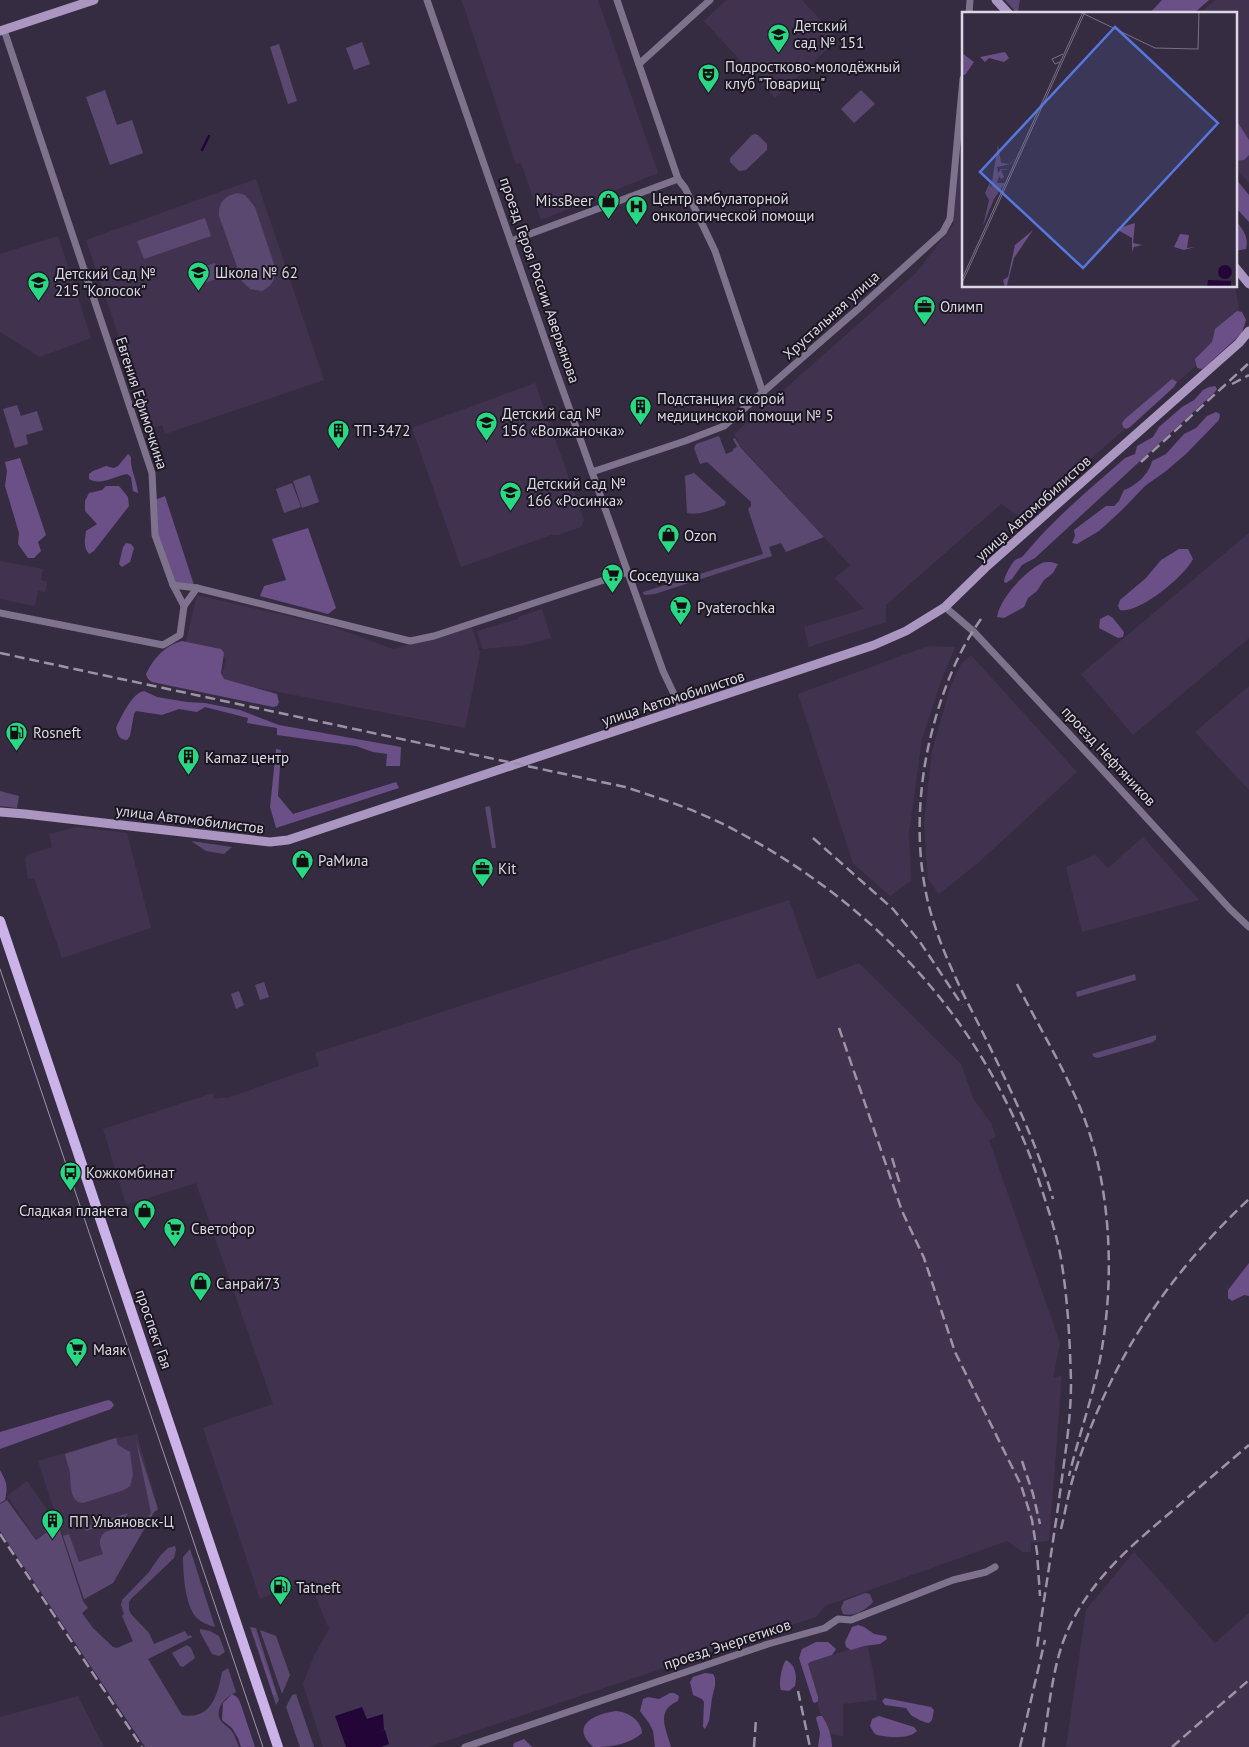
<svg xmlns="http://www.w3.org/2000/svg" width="1249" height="1747" viewBox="0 0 1249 1747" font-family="'PT Sans',sans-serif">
<rect width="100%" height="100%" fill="#362c42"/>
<!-- built -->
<g fill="#41334f">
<polygon points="461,0 598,0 658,173 541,220 521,163 516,164 464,7"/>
<polygon points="726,0 802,0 838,39 775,98 704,21"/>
<polygon points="1215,0 1249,0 1249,183 1235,168 1235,14 1199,14"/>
<polygon points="963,125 963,286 1235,286 1242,325 1023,519 1001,504 886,605 886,622 809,647 804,627 864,609 835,578 850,565 741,447 734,434 917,272 953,225"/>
<polygon points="256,179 324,380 165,434 162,425 150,429 86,240"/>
<polygon points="58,236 91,338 40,357 0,332 0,254"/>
<polygon points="535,383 584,520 581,527 558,535 551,535 461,567 412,428"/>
<polygon points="1249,533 1249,638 1133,735 1081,674"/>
<polygon points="0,561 43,569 41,580 47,582 45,592 38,591 35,606 0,599"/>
<polygon points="197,595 331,626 393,649 472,627 480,653 465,728 221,681 226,659 217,648 186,642"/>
<polygon points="542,609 551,638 526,645 483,649 477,631 518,619 518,617"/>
<polygon points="928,646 955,647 941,681 922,739 909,832 911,881 890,896 853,863 798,694"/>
<polygon points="971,655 1077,772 979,862 939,894 928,879 924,824 932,751 951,685 961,664"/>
<polygon points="1249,686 1249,790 1195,732"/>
<polygon points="77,827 127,833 151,928 62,958 34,878 28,879 25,859 27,855 52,847 49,834"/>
<polygon points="1143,837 1199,900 1082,932 1066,867 1095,855 1108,868"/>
<polygon points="789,900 817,979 859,963 961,1064 974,1100 991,1123 996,1137 989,1140 1060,1343 1053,1378 1062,1375 1049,1541 1031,1543 1031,1552 1023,1552 1007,1541 825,1606 816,1617 428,1747 323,1747 303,1684 314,1656 329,1629 311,1585 308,1583 288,1587 260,1599 203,1428 273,1404 196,1183 126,1205 103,1129 213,1093 214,1099 220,1098 227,1098 319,1066 315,1053"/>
<polygon points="137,1434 158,1509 154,1512 113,1583 84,1600 38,1461 118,1437 119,1438"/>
<polygon points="27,1481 57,1524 36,1539 7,1496"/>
<polygon points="1134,1552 1215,1643 1249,1613 1249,1747 1066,1747 1086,1610"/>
<polygon points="867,1644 874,1676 877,1700 843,1704 843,1736 826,1733 806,1663"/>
<polygon points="78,1696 104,1747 0,1747 0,1717"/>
</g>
<!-- green -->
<g fill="#5b4870">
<polygon points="1005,0 1020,0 1018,11 1015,11"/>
<polygon points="362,42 370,64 354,70 346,48"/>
<polygon points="279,44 297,101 288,104 270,47"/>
<polygon points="105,90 117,125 132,120 143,153 110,165 86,97"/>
<polygon points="861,90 875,104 854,123 841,109"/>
<polygon points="755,134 758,135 767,144 767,150 746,170 739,171 730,162 730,158 752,135"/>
<path d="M237 193 245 195 255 207 275 267C276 279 272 286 262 291L250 289 242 281 219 216C218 203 224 196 237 193Z"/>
<polygon points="205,218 211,236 144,259 137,241"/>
<polygon points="215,263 220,278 195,286 190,271"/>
<polygon points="17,405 21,416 37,411 43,430 26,435 28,444 15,448 3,409"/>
<polygon points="719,436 726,454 733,451 733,449 737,447 733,439 735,438 741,448 824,537 786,552 781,543 769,547 772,556 655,594 644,595 643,592 763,554 748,509 751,506 751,502 707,462 700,464 694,448 696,444"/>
<path d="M694 473 726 502 725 505C715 509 697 516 687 513L685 476Z"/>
<polygon points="310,475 319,502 302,508 293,481"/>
<polygon points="292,483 301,507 284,513 276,489"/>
<polygon points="0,791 19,796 17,808 0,806"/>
<polygon points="490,806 496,848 492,848 485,807"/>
<polygon points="191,841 232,847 224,854 206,851"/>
<polygon points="1135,974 1136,980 1077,997 1076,992"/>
<polygon points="264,982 269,997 260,1000 255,985"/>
<polygon points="239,991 244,1005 236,1009 231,994"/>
<polygon points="1156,1035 1156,1039 1153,1042 1098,1058 1094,1057 1092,1054"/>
<path d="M116 1438 118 1445 130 1452 133 1475 130 1486 124 1490 83 1503C69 1502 71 1484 70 1473 69 1467 66 1460 65 1454Z"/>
<path d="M136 1441 158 1509 154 1512 113 1583 84 1599 63 1536 69 1534 79 1562 103 1554C100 1544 97 1540 105 1532L147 1518 151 1513Z"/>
<path d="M7 1500 36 1540 58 1524 83 1601 88 1608 82 1613 93 1628 113 1647 117 1648 133 1641 122 1616 124 1614 121 1605 122 1600 149 1572 160 1556 168 1548 175 1546 176 1550 174 1558 131 1599 129 1602V1610L131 1614 149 1633 154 1644 185 1631 188 1636 191 1635 192 1637 148 1659 182 1715C211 1721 218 1694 222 1672L228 1668 236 1692C226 1696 213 1710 221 1721 223 1724 227 1726 230 1729 235 1735 236 1740 239 1747H145L0 1531V1504Z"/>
<polygon points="128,1513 125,1518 86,1531 85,1527"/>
<path d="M190 1549 215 1627C209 1625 202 1623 197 1618 185 1607 183 1572 183 1557Z"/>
<path d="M865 1593 870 1594 873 1602C866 1610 854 1617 843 1614L841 1608 844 1601Z"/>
<polygon points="250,1627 256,1628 279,1700 276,1705"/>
<polygon points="200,1629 210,1631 219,1636 225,1652 219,1656 212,1654 200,1632"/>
<polygon points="260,1630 276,1636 290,1675 282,1694"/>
<polygon points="187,1645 191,1648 195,1658 183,1667 180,1666 172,1653"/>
<polygon points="296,1694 314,1747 300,1747 286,1707 292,1695"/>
</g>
<!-- forest -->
<g fill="#6b4f87">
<polygon points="1162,0 1209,0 1193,14 1149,14"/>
<polygon points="1235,118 1249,140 1249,155 1244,160 1235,161"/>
<polygon points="1235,178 1249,195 1249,222 1235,207"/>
<path d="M1235 220C1243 229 1249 237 1246 249L1235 251Z"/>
<polygon points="1237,311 1242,312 1246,320 1242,333 1206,366 1202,369 1197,368 1195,359 1212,342 1215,329"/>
<polygon points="1172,379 1177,382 1174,387 1130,427 1126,429 1123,427 1122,423 1125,419"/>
<path d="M1215 386 1217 389 1215 392 1035 558 1022 565 1012 579 1006 583 1004 582C1004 577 1010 566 1014 561 1017 558 1021 559 1024 555 1053 519 1090 489 1125 458L1135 454 1137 446 1153 437 1159 427 1182 407 1194 400 1203 390 1209 387Z"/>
<path d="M1216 412 1220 414 1219 420 1186 454 1166 471 1145 486 1122 510 1099 531 1077 544 1072 543 1075 536 1074 530 1106 506H1114L1119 501 1124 490C1136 486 1149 474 1152 461L1166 454 1184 434 1196 428 1207 416Z"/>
<path d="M128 454 131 457C130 470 137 480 138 493L133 491 131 477 127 474C115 476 101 486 89 479V474L93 471 106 466 114 468 118 466Z"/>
<polygon points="20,458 46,535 38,542 41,551 34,558 28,558 18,544 19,533 5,486 7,471 5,462"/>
<path d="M106 486H119L128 497 129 506 94 551 89 554C83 548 85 539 86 531L97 524 85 511V501L89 493 102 490Z"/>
<polygon points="165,496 194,585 175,582 157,536 155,500"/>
<polygon points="308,528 336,608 328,614 260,596 264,586 286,580 272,539"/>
<polygon points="126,543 131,544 134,548 130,562 122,567 119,564 123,547"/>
<path d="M1179 549H1188L1193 559C1185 576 1139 614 1120 610L1118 606 1120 600 1146 578 1161 560Z"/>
<path d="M1051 562 1058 564 1053 573 1044 580 1037 591 1028 598 1024 607 1004 618 997 617C1000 598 1023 574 1040 564 1043 562 1047 562 1051 562Z"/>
<polygon points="1108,615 1113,618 1124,632 1123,637 1118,638 1099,628 1100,619"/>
<path d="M182 641 221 649 224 653 221 673 224 679 277 694 279 702 277 706 273 707 152 682 148 679 146 674C153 659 165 645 182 641Z"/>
<path d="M144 691 157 697 187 702 205 703 240 710 279 725 401 747 400 766H386L387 754 373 752 356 746 277 735V728L247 723 248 718 205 707 197 712 179 709 162 715 136 711 134 714 130 736 127 740C119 740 118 735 116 728 121 717 132 693 144 691Z"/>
<polygon points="276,749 281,750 278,796 293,814 396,782 399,788 276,828 270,807"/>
<polygon points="1249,1263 1249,1296 1244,1295 1232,1301 1228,1298 1228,1290"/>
<polygon points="108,1400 111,1401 114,1405 111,1409 0,1449 0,1432"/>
<path d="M0 1470C7 1483 8 1486 5 1500L0 1503Z"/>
<polygon points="858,1625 864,1627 874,1634 886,1636 887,1639 880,1644 864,1646 851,1650 846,1647 845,1642 852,1627"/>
<polygon points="254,1631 276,1694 274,1695 273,1694 253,1632"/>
<polygon points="816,1642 828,1642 836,1649 832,1655 810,1662 808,1664 818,1697 818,1701 815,1703 813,1702 799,1658 802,1649"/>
<path d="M786 1660C796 1665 797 1676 795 1686L789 1691 781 1690C778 1684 782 1665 786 1660Z"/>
<polygon points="705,1673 713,1674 715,1678 715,1686 712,1698 709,1721 705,1729 703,1727 704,1702 702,1699 693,1695 690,1682 693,1677"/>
<path d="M670 1693H674L679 1696 678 1701C676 1702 673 1703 671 1705 657 1715 668 1734 671 1747H655L653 1731 649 1723 640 1711 643 1699 648 1697 659 1699Z"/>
<polygon points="232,1694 237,1697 240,1702 255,1747 241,1747 238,1738 232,1728 222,1720 223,1703"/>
<path d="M885 1698 931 1707 934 1710 932 1720 929 1723C925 1723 915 1718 911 1715L906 1708 885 1705 882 1701Z"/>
<path d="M616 1711C628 1712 641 1720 642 1733 629 1745 609 1747 593 1747 569 1725 595 1714 616 1711Z"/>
<path d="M818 1716H822C828 1725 832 1736 832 1747H818L820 1733 816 1718Z"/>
<path d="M879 1716 914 1727 917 1731C908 1740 888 1737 877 1735L874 1733 870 1726 872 1719Z"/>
<polygon points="524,1739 532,1747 513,1747 514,1743"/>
</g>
<!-- water -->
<polygon fill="#230538" points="362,1707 367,1719 383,1714 384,1730 373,1734 385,1730 389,1744 381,1747 346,1747 335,1716"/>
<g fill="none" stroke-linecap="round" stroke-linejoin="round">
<!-- stream -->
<polyline stroke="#230538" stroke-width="2.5" points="202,150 209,136"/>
<!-- street -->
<g stroke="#7e728c" stroke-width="7">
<polyline points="427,0 552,360 663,671 681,709"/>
<polyline points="617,0 678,179 685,188 715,251 763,393"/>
<polyline points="969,14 970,0"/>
<polyline points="4,30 152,473 155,535 173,585"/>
<polyline points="639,64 710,0"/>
<polyline points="511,241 678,179"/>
<polyline points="592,472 685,441 724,426 858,309 943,232 950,219 963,79"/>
<polyline points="184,606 197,588"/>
<polyline points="945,607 973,631 1099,766 1230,909 1249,927"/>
<polyline points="0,613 163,645 180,635 184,606 173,585 197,588 410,641 434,636 628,572"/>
<polyline points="465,1747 768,1644 825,1628 838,1619 851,1620 953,1580 986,1572 995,1567"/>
</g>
<!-- secondary -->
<g stroke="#aa96c0" stroke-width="9">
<polyline points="996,0 1009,14"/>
<polyline points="0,31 94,0"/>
<polyline points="1235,267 1249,284"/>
<polyline points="0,812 25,814 270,842 288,840 874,645 906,631 945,607 985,568 1239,343 1249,331"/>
</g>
<!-- primary -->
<polyline stroke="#cbb2e8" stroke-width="10" points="0,921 278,1747"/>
<!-- tram -->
<polyline stroke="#9c94a6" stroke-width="1" points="0,969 263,1747"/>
<!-- rail -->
<g stroke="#9c94a6" stroke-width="2.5" stroke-dasharray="10 5" stroke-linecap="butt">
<polyline points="1232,384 1249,375"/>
<polyline points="1141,462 1249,363"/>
<path d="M981 619C954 657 938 703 928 748 917 801 916 858 930 910 941 950 960 988 979 1025 1007 1082 1035 1138 1053 1199"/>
<path d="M0 653 625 787C659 798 693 809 725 825 877 903 988 1024 1041 1187 1049 1212 1058 1238 1062 1265 1068 1303 1070 1343 1071 1382 1071 1422 1064 1461 1059 1500 1052 1549 1044 1599 1037 1648"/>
<polyline points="813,838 893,909 920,942 962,1005"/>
<path d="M1017 984C1040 1029 1069 1076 1086 1123 1111 1192 1114 1277 1102 1348 1095 1392 1079 1434 1069 1476"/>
<polyline points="839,1028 902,1211 924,1258 955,1352 1021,1485 1032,1520 1037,1552 1040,1596"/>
<polyline points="892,1158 900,1184"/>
<polyline points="1022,1461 1033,1494 1040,1524"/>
<path d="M1061 1529C1066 1509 1069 1488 1076 1469 1111 1360 1165 1278 1249 1199"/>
<polyline points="0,1534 142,1747"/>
<polyline points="798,1691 810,1747"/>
<polyline points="754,1747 756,1719"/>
<polyline points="1020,1747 1045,1640"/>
<path d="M1043 1747C1048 1714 1052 1673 1063 1642 1084 1586 1127 1549 1171 1512 1197 1489 1223 1467 1249 1445"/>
<polyline points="1172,1747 1249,1680"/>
</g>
</g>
<!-- icons -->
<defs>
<symbol id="school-pin" viewBox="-11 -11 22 30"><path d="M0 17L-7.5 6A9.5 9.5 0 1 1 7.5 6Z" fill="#29d885" stroke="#1b1721"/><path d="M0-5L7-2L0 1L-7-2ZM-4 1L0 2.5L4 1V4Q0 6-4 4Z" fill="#111"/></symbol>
<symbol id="theatre-pin" viewBox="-11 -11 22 30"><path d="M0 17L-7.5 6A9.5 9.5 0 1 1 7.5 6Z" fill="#29d885" stroke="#1b1721"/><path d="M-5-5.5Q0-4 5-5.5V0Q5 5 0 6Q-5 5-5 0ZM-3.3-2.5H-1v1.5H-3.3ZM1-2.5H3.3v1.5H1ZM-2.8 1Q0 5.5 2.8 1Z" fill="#111"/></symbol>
<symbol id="shop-pin" viewBox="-11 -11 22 30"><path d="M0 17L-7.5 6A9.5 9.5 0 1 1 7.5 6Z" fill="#29d885" stroke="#1b1721"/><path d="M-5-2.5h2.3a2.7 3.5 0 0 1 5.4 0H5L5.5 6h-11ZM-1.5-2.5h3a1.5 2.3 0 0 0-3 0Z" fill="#111"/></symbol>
<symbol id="hospital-pin" viewBox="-11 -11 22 30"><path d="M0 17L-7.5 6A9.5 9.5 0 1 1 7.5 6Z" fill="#29d885" stroke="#1b1721"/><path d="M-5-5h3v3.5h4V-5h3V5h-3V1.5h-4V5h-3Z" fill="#111"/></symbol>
<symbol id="office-pin" viewBox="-11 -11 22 30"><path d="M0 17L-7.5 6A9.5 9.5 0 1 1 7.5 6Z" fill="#29d885" stroke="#1b1721"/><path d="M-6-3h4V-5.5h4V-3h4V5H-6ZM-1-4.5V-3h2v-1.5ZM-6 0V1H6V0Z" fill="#111"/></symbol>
<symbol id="building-pin" viewBox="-11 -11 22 30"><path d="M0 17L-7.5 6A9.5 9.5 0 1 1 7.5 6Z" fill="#29d885" stroke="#1b1721"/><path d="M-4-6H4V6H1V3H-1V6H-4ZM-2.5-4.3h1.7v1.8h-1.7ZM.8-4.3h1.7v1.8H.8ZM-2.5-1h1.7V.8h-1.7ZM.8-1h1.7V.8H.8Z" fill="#111"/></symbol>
<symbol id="supermarket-pin" viewBox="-11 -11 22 30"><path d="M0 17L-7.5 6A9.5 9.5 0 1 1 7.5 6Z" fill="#29d885" stroke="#1b1721"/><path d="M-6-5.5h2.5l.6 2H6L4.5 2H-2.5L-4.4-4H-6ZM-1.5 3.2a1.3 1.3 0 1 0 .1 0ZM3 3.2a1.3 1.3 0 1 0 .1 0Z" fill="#111"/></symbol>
<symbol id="fuel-pin" viewBox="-11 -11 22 30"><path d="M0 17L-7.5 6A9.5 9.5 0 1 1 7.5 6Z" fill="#29d885" stroke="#1b1721"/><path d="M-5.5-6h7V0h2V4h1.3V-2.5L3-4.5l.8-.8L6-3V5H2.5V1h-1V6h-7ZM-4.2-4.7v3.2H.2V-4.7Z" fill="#111"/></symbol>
<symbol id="bus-pin" viewBox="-11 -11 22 30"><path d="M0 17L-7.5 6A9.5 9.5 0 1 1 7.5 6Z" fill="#29d885" stroke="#1b1721"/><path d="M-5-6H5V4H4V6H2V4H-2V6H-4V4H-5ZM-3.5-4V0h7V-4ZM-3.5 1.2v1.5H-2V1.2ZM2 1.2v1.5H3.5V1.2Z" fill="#111"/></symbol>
</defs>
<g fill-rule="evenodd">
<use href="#school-pin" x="766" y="22" width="25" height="34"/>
<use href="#theatre-pin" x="696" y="62" width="25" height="34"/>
<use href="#shop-pin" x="596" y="188" width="25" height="34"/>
<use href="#hospital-pin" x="624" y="194" width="25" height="34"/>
<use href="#school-pin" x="186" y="260" width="25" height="34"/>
<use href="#school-pin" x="26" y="270" width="25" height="34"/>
<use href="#office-pin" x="912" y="294" width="25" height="34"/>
<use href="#building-pin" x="628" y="394" width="25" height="34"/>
<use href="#school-pin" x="474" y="410" width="25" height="34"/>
<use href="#building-pin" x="326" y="418" width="25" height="34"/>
<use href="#school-pin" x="498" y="480" width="25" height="34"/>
<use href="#shop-pin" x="656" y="522" width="25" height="34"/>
<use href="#supermarket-pin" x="600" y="562" width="25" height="34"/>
<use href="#supermarket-pin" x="668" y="594" width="25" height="34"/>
<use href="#fuel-pin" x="4" y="720" width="25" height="34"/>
<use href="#building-pin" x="176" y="744" width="25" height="34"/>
<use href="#shop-pin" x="290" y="848" width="25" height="34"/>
<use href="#office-pin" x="470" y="856" width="25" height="34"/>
<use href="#bus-pin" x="58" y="1160" width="25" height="34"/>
<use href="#shop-pin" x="132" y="1198" width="25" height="34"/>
<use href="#supermarket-pin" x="162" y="1216" width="25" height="34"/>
<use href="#shop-pin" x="188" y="1270" width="25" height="34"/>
<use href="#supermarket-pin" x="64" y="1336" width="25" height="34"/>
<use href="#building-pin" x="40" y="1508" width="25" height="34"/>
<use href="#fuel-pin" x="268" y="1574" width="25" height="34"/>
</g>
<g text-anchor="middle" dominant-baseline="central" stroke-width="4" stroke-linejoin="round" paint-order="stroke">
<!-- poi labels -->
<g font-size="15" fill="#ddd6e5" stroke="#1b1721" text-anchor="start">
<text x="794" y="25">Детский<tspan x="794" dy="17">сад № 151</tspan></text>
<text x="725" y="66">Подростково-молодёжный<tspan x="725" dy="17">клуб "Товарищ"</tspan></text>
<text x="652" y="198">Центр амбулаторной<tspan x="652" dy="17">онкологической помощи</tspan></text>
<text x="593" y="200" text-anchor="end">MissBeer</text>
<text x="215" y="272">Школа № 62</text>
<text x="55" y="273">Детский Сад №<tspan x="55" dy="17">215 "Колосок"</tspan></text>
<text x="940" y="306">Олимп</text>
<text x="657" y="398">Подстанция скорой<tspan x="657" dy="17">медицинской помощи № 5</tspan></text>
<text x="502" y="413">Детский сад №<tspan x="502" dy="17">156 «Волжаночка»</tspan></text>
<text x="354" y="430">ТП-3472</text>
<text x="527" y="483">Детский сад №<tspan x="527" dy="17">166 «Росинка»</tspan></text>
<text x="684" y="535">Ozon</text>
<text x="629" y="575">Соседушка</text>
<text x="697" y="607">Pyaterochka</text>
<text x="33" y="732">Rosneft</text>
<text x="205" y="757">Kamaz центр</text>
<text x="318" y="860">РаМила</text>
<text x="498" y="868">Kit</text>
<text x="86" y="1172">Кожкомбинат</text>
<text x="128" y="1210" text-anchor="end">Сладкая планета</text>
<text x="191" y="1228">Светофор</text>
<text x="216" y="1283">Санрай73</text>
<text x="93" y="1349">Маяк</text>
<text x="69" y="1521">ПП Ульяновск-Ц</text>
<text x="296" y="1587">Tatneft</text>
</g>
<!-- street labels -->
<g font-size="15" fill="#ddd6e5" stroke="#1b1721">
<text transform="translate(540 280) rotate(71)">проезд Героя России Аверьянова</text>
<text transform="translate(831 315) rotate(-42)">Хрустальная улица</text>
<text transform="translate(142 403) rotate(72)">Евгения Ефимочкина</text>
<text transform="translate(1033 508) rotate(-42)">улица Автомобилистов</text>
<text transform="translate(673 698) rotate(-18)">улица Автомобилистов</text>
<text transform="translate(1109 756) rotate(47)">проезд Нефтяников</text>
<text transform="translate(190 819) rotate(7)">улица Автомобилистов</text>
<text transform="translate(154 1329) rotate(71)">проспект Гая</text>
<text transform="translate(727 1644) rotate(-18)">проезд Энергетиков</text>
</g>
</g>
<!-- overview -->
<g transform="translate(962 12)">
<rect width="275" height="275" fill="#362c42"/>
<path d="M36 133 39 151 48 152 53 145 49 152 35 155 36 161 39 157H48L39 158 42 165 39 167 37 164 35 171H43L32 187 21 214 27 188 23 181 28 170 29 176Z" fill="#5b4870"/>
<path d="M43 40 47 46 42 50 27 46 23 50 18 45ZM0 41 12 50 3 63 0 62ZM173 211 171 231 180 233 172 235 170 240V226L154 217ZM71 218 52 246 45 273 43 275 41 268 46 265 53 233ZM218 222 227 223 225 236 233 235 222 238 212 235Z" fill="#6b4f87"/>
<path d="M256 260a7 7 0 1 1 14 0a7 7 0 1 1-14 0ZM246 268 269 269V275H245Z" fill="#230538"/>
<path fill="none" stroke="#797083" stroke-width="1" d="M118 0 193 36 236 37 237 0M98 50 93 52 90 47 101 42M0 267 121 0M0 271 123 0"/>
<path fill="#5777dc" fill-opacity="0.15" stroke="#5777dc" stroke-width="2.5" d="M153 15 256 111 121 256 18 160Z"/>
<rect width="275" height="275" fill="none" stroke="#ddd6e5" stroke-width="2.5"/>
</g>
</svg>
